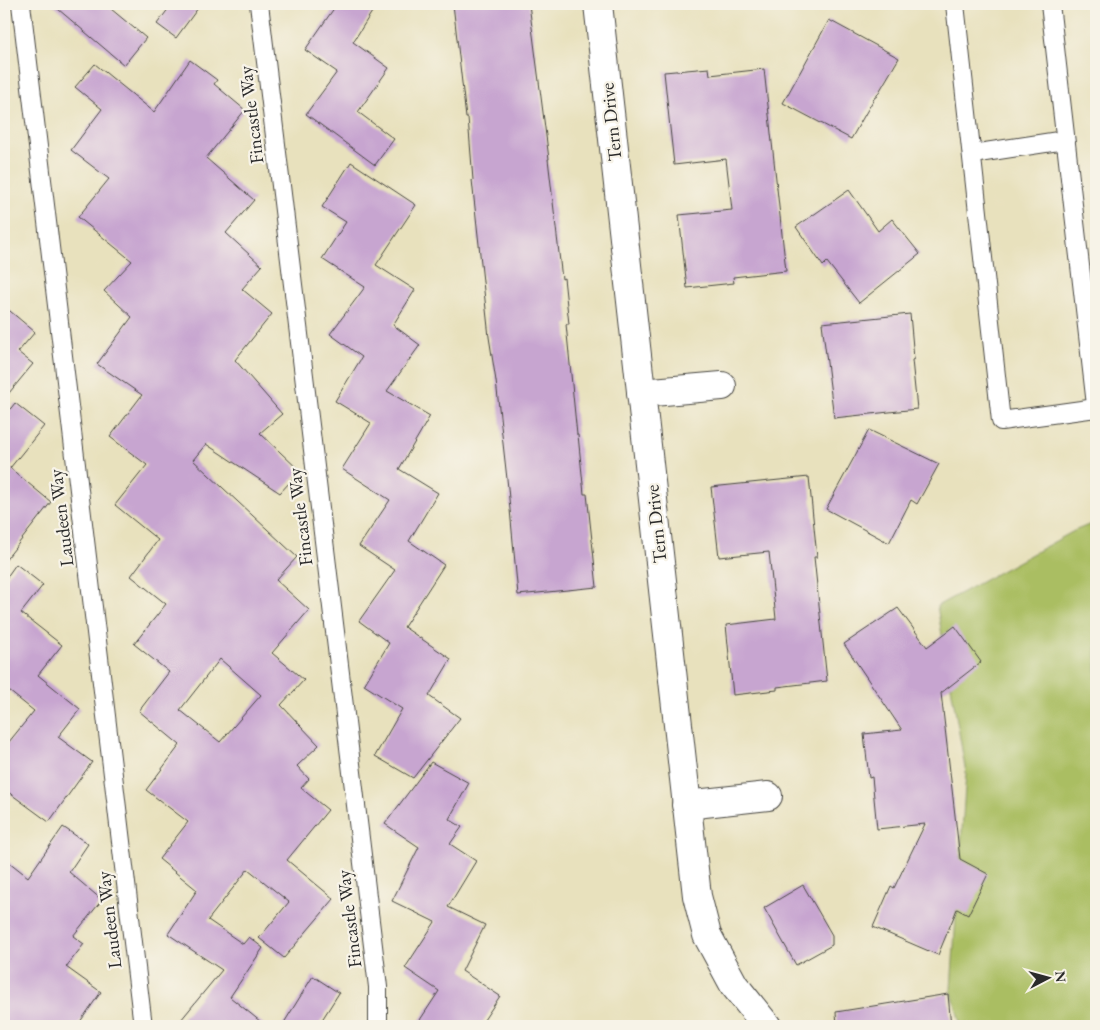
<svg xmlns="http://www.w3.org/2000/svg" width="1100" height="1030" viewBox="0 0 1100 1030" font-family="'EB Garamond',serif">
<rect width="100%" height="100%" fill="#f7f3e8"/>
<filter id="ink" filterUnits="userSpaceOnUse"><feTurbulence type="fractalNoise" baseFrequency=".02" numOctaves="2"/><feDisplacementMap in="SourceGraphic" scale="10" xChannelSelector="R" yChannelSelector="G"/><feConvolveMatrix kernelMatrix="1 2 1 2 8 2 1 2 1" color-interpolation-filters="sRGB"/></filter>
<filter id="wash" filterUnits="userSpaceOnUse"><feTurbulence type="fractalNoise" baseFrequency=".0096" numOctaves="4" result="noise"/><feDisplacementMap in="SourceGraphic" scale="20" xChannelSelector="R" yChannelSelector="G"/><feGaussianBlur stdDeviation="1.12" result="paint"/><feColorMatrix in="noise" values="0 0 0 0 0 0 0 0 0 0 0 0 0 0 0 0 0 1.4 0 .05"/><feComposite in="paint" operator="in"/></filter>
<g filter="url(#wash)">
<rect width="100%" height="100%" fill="#e8e1bd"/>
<!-- green -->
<polygon fill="#aabe62" stroke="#6a7446" points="1096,522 1096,1026 961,1026 951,989 966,773 937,606 1074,531"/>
<g id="blocks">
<!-- building -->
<g fill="#c7a5d0" fill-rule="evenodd">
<polygon points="52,4 105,4 146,38 124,65"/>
<polygon points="172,4 201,4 176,38 157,24"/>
<polygon points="337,4 377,4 353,42 389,68 358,112 394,139 375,165 306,114 337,72 305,50"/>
<polygon points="453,4 529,4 549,159 548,159 562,279 564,278 569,324 566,324 577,435 578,435 584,494 587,494 597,587 518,595 508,488 496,381 489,337 472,180 473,180 468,118 466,118"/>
<polygon points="829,20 899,58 876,97 875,97 851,139 783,103"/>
<path d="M190 60 217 80 214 84 245 110 206 158 254 200 226 233 262 266 242 289 272 314 235 360 282 414 260 433 300 471 280 493 206 444 193 460 297 557 276 580 309 610 272 653 304 680 281 705 319 745 297 766 309 779 301 788 328 810 287 860 334 899 284 958 259 938 289 902 248 869 208 920 243 944 249 937 263 948 230 997 266 1026H176L222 970 168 934 197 890 159 859 188 822 146 790 180 745 139 711 169 672 134 644 166 604 131 576 158 540 115 505 147 465 110 437 142 395 97 364 132 317 104 291 132 261 78 217 109 179 71 150 102 109 75 87 95 64 154 112ZM220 659 261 695 220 742 180 710Z"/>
<polygon points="709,68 710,75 764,69 786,271 733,277 734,283 687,288 679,215 732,210 726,159 674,165 664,72"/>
<polygon points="351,162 416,205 376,265 415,290 393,325 420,345 387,391 430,416 399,469 438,493 409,541 444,565 404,627 451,659 429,696 460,718 413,778 375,756 402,709 364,685 389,643 359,621 395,570 359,546 390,500 342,469 371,423 335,401 362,357 330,334 365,287 322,259 346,222 322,207"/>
<polygon points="849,190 878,231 892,219 920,254 859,303 827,262 823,266 796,227"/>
<polygon points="4,306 35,332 18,352 33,364 4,399"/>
<polygon points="910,314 914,359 912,360 917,409 834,418 822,323"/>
<polygon points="15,403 44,426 10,468 51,502 4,562 4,417"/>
<polygon points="869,430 939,464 917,504 911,500 889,543 826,509"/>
<polygon points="809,477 817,557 814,557 827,681 777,687 777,690 733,695 726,625 776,619 769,552 719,557 711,487"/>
<polygon points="16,564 43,585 21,613 62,645 38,675 80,709 58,737 92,762 49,822 4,789 4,748 34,711 4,687 4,581"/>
<polygon points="898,608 927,647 955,626 981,662 941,693 960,859 988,874 968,915 957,909 938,955 873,927 891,886 894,888 925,824 877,829 872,777 869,778 864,734 902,730 844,644"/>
<polygon points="431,762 469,783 449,819 462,827 450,844 476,861 448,907 485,925 462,971 500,996 480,1026 416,1026 439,991 405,968 435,922 392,901 419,847 385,824"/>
<polygon points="63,827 88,844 69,872 102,900 73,936 84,944 66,967 101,992 77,1026 4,1026 4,858 28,877"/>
<polygon points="803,885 832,935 832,945 796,965 764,908"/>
<polygon points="313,976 339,993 318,1026 282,1026"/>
<polygon points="948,994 951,1026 837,1026 836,1012"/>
</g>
</g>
</g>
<g filter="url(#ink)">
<use href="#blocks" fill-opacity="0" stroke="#474641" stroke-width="1"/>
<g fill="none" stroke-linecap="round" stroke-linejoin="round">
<defs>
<g id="lane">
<polyline points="21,4 143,1026"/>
<polyline points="259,4 378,987 378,1026"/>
<polyline points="955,4 1001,421 1096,408"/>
<polyline points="1050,4 1096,405"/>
<polyline points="972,154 1065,140"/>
</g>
<g id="street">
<polyline points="598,4 697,896 707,935 734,985 767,1026"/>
<polyline points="641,393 722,386"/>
<polyline points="686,805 768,796"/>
</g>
</defs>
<!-- lane casing -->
<use href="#lane" stroke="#474641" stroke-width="20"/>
<!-- street casing -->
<use href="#street" stroke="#474641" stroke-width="30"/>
<!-- lane -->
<use href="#lane" stroke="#fff" stroke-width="18"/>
<!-- street -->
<use href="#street" stroke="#fff" stroke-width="28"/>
</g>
</g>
<g text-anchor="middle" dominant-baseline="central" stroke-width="4.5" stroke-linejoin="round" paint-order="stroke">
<!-- street labels -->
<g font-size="19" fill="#2b2b2b" stroke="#f7f3e8">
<text transform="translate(251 115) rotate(-97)">Fincastle Way</text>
<text transform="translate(611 122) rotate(-96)">Tern Drive</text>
<text transform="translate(300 517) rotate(-97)">Fincastle Way</text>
<text transform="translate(61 518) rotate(-97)">Laudeen Way</text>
<text transform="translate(656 524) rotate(-96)">Tern Drive</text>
<text transform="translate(349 919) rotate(-97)">Fincastle Way</text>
<text transform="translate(109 920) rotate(-97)">Laudeen Way</text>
</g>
</g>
<!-- margin -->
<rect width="1100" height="1030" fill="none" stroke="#f7f3e8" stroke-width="20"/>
<!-- north arrow -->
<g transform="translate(1048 978) rotate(84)" stroke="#f7f3e8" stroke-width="4" paint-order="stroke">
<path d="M0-4L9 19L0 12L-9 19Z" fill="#2b2b2b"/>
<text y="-8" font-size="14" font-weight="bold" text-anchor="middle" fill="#2b2b2b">N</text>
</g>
</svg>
